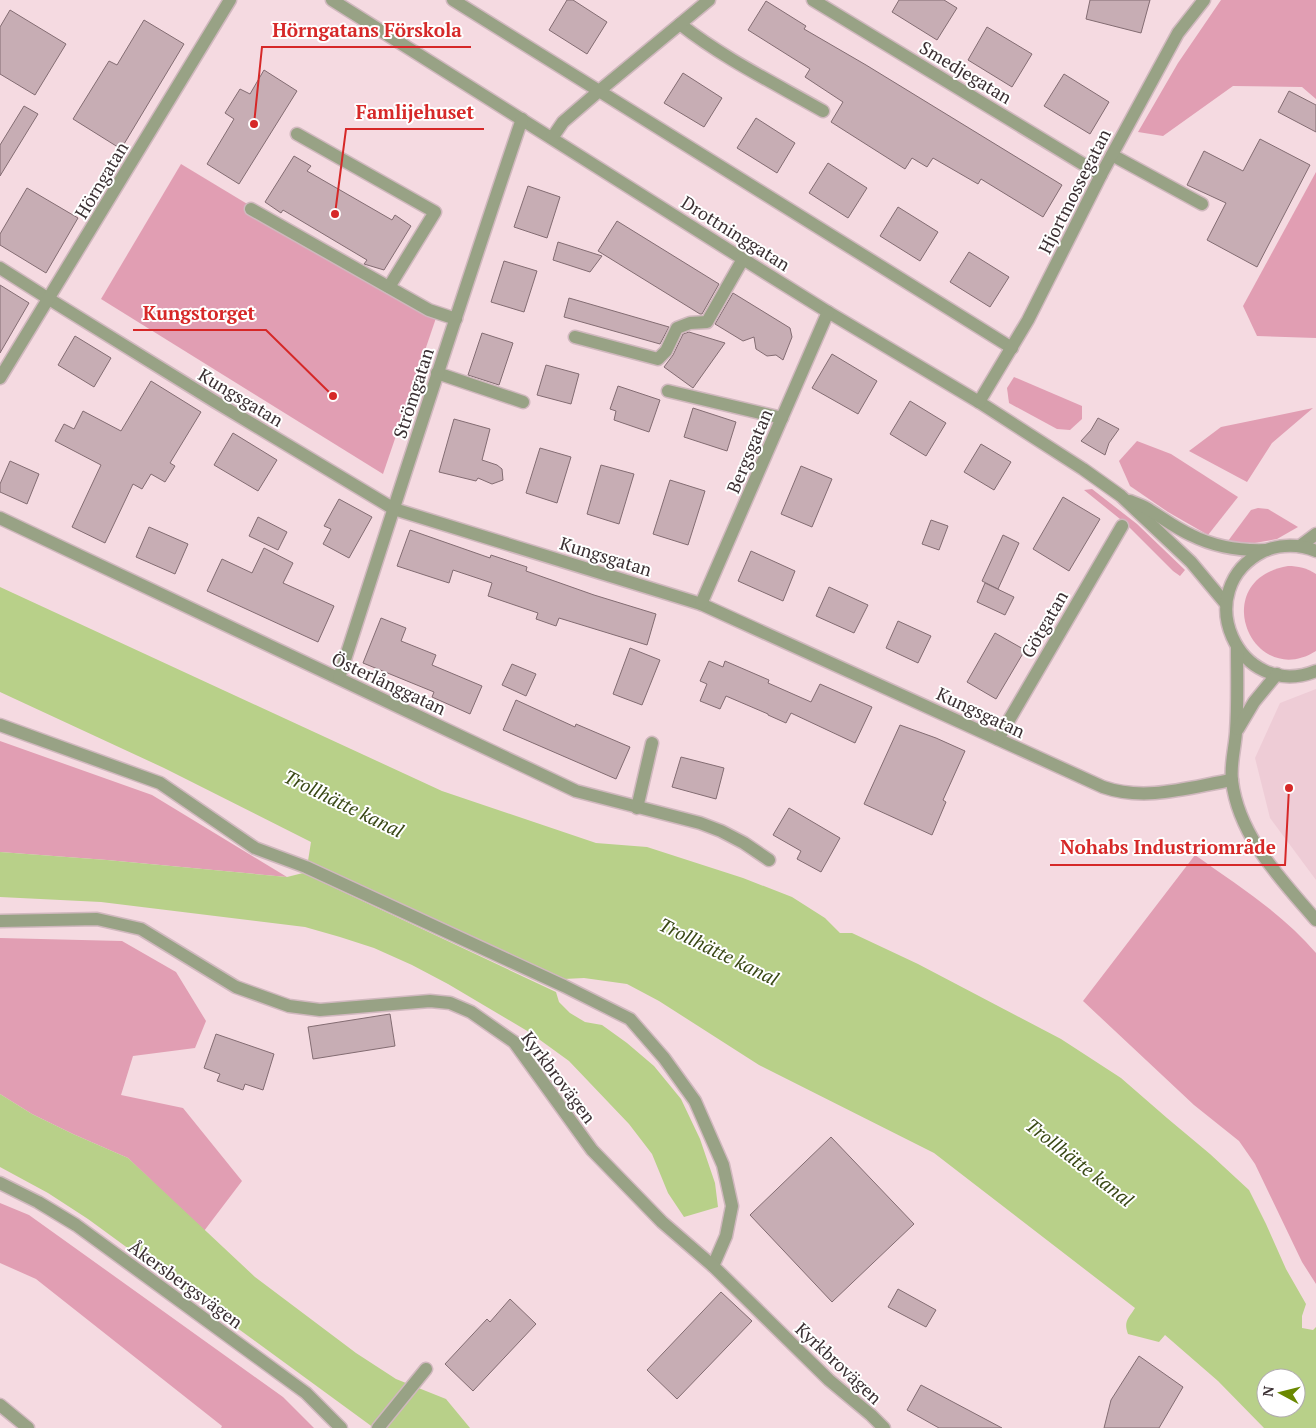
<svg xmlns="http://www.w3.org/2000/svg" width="1316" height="1428" viewBox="0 0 1316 1428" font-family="'PT Serif',serif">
<rect width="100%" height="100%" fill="#f5dae1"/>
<!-- built -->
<polygon fill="#eeccd6" points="1316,689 1316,880 1270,818 1255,758 1280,703"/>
<!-- green -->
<g fill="#e19eb3">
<polygon points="1221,0 1316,0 1316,99 1302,87 1233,86 1163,136 1138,132 1178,63"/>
<polygon points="181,164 436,318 383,474 101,299"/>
<polygon points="1316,172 1316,338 1257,336 1243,306"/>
<polygon points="1014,377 1082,406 1082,419 1070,430 1057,429 1009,403 1007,388"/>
<polygon points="1313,408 1272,443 1247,482 1189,451 1221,427"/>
<polygon points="1137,441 1171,454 1238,497 1208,535 1168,512 1130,486 1119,461"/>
<polygon points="1092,489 1137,524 1185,570 1180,576 1173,571 1125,523 1084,490"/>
<polygon points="1258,508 1268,509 1298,527 1277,539 1243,545 1228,541 1251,510"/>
<path d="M1288 566C1298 566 1307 568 1316 574V651C1252 691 1206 580 1288 566Z"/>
<polygon points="0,741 152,795 287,877 107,860 0,852"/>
<path d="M1195 855C1237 885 1282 913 1316 953V1284L1302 1262 1255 1164 1239 1141 1194 1105 1083 1001Z"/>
<polygon points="0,938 122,941 176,972 206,1021 195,1048 133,1056 121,1095 183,1108 242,1181 204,1231 128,1158 73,1134 32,1114 0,1094"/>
<polygon points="0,1203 29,1215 283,1397 314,1428 221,1428 222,1426 36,1279 0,1263"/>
</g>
<!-- water -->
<g fill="#b8d089" fill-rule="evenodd">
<path d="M0 587 442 791 596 843 647 847 743 878 792 897 825 918 840 933H852L918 964 1061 1039 1121 1078 1167 1118 1210 1154 1249 1190 1266 1224 1286 1269 1306 1304 1302 1316V1328L1313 1330 1316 1327V1428H1264L1218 1381 1165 1335 1159 1342 1128 1334C1123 1321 1129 1318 1135 1308L934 1153 759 1065 659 1001 627 984 584 978 564 979 308 861 311 842 164 768 0 692ZM1266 1378H1296V1408H1266Z"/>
<polygon points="0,852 107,860 287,877 303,873 556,992 559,1002 570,1013 585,1022 602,1025 627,1043 654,1066 681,1099 700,1139 715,1183 718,1207 684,1217 668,1193 652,1154 629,1124 569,1061 529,1032 448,984 412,965 374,948 340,937 305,927 101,902 0,897"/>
<polygon points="0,1094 32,1114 73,1134 128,1158 255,1277 356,1353 396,1379 446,1399 470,1428 374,1428 88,1219 48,1193 0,1167"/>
</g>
<!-- building -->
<g fill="#c7adb4" stroke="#836c72">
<polygon points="567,0 573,0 607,22 587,54 549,30"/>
<polygon points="899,0 944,0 957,8 937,40 892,12"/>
<polygon points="1090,0 1150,0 1141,33 1086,19"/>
<polygon points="766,1 806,26 804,29 866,65 1062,185 1043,217 981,179 978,184 933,158 927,167 912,158 905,169 831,122 843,102 805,77 810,69 748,30"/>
<polygon points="10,10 66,44 35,95 0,74 0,27"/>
<polygon points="144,20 184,44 121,149 73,119 109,61 117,65"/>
<polygon points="987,27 1032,54 1012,87 968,60"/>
<polygon points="264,70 297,91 239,184 207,164 234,119 225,113 240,89 250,94"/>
<polygon points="683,73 722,98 704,127 664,103"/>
<polygon points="1064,74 1109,102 1090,134 1044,106"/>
<polygon points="1289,91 1316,105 1316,132 1278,112"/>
<polygon points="24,106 38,114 0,176 0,145"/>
<polygon points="756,118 795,143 777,173 737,148"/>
<polygon points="1260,139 1310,165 1257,267 1207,240 1226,203 1187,185 1204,151 1243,171"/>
<polygon points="294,156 311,166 307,171 392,220 395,215 411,226 384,270 364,264 367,260 283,210 281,213 265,202"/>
<polygon points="828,163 867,188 848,218 809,193"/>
<polygon points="528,186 560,197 547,238 514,227"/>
<polygon points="27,188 78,218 46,273 0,245 0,234"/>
<polygon points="898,207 938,232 920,261 880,236"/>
<polygon points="617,221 719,284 702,314 700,314 598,251"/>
<polygon points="558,242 602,256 590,272 553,260"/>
<polygon points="969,252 1009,277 990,307 950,282"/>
<polygon points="504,261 537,271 524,312 491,302"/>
<polygon points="0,285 29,303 0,353"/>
<polygon points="733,293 790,328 792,337 783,360 776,355 767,356 756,349 754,337 743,341 715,324"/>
<polygon points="569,298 669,327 660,344 564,317"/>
<polygon points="689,332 725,343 693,388 664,367 673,355 683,334"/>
<polygon points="482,333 513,343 499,385 468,375"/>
<polygon points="75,336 111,358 94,387 58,365"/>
<polygon points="832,354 877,381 858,414 812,388"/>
<polygon points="546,365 579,374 571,404 537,395"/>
<polygon points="151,381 201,412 170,463 175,466 165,482 151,474 142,489 133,484 105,543 72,527 101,465 55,441 64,424 74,429 83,411 121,431"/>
<polygon points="618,386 660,400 649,432 614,420 616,411 610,409"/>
<polygon points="910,401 946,423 926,456 890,434"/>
<polygon points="693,408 736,422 727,451 684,437"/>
<polygon points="1098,418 1119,429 1109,443 1105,455 1081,441 1091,430"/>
<polygon points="454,419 490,429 482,460 497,465 502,469 503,480 492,484 478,478 476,481 439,472"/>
<polygon points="233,433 277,460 258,491 214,465"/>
<polygon points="981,444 1011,462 994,490 964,472"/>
<polygon points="540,448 571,457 557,503 526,493"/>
<polygon points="10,461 39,474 27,504 0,492 0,484"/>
<polygon points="601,465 634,474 619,524 587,514"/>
<polygon points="801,466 832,479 812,527 781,514"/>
<polygon points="670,480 705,491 688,545 653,534"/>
<polygon points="1063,497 1100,519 1069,571 1033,549"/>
<polygon points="339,499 372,517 349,558 323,544 331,529 324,526"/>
<polygon points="258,517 287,532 278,550 249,536"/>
<polygon points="931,520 948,526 939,550 922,544"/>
<polygon points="149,527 188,544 175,574 136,557"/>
<polygon points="410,530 490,558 491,555 527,567 526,571 594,595 656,614 647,645 559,618 556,626 536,619 538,613 488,596 492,583 453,570 449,583 397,566"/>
<polygon points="1003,535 1019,543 998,589 982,581"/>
<polygon points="264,548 293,563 283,583 334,606 318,642 207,591 222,559 252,573"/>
<polygon points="751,551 795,571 783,601 738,581"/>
<polygon points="985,583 1014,597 1005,615 977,602"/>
<polygon points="829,587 868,605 854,633 816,616"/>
<polygon points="381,618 406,628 401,641 436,655 432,665 482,686 470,714 432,697 434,692 363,663"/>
<polygon points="898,621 931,636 918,663 886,648"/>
<polygon points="995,633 1025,650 996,699 967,682"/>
<polygon points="630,648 660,660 642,705 613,694"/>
<polygon points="709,661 723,667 725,661 769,680 768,683 811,702 820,684 872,707 855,743 791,713 786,723 768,715 768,714 726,696 720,709 700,701 707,684 700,681"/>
<polygon points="512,664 536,674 526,696 502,685"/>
<polygon points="516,700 575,727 576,724 630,747 616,779 503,730"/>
<polygon points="900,725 936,738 965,751 943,800 946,802 932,835 864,804"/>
<polygon points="681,757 724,768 716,799 672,787"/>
<polygon points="789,808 840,838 821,872 797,859 801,851 773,835"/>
<polygon points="390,1014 395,1046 313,1059 308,1027"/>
<polygon points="216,1034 274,1054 263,1090 245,1084 243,1090 217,1081 220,1074 204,1068"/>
<polygon points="831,1137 914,1224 832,1302 750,1215"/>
<polygon points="898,1289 936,1310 926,1327 888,1307"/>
<polygon points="721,1292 752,1321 677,1399 647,1370"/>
<polygon points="510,1299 536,1324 473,1391 445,1364 487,1319 490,1322"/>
<polygon points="1139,1356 1183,1387 1159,1428 1104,1428 1111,1400"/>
<polygon points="921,1385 1002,1428 939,1428 907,1410"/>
</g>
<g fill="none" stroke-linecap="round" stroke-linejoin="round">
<defs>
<g id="minor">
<polyline points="332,0 743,259 828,312 979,402 1083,469 1121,496 1191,562 1226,604"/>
<polyline points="453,0 1012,348"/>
<polyline points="813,0 1101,175"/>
<path d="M680 24C723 58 774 83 823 111"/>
<polyline points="297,134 435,212 389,287"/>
<polyline points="552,138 563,122 599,91 709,0"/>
<polyline points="1112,155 1202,204"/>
<polyline points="251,209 429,310 456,319"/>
<path d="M0 268 49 299 214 401 394 509 701 604 1103 787C1146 802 1190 787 1232 780"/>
<polyline points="575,337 658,359 666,351 677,328 690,323 707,322 743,259"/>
<polyline points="437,373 523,402"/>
<polyline points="0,378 230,0"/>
<polyline points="668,391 782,418"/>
<polyline points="979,402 1028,320 1101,175 1178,33 1204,0"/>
<path d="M1130 501C1137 504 1145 506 1151 511 1164 519 1177 529 1191 535 1215 547 1239 551 1266 550"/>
<polyline points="0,518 576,791 700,823 721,831 744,843 769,860"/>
<polyline points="1300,546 1316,534"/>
<path d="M1316 551C1300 544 1280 544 1264 551 1188 589 1238 702 1316 671"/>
<polyline points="701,604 828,312"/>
<path d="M1237 647C1237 675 1238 704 1236 732 1235 748 1230 764 1232 781 1239 837 1281 879 1316 920"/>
<path d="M339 678C399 492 459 305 522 119"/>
<polyline points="0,725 160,783 255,848 306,867 564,986 630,1019 664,1058 695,1101 723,1165 732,1206 726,1236 713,1266"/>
<polyline points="1238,729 1254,702 1277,674"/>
<polyline points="998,739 1122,526"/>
<polyline points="637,808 652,743"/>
<polyline points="0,921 97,919 141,929 236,987 289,1006 320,1010 430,1001 450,1003 471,1012 514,1042 592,1150 662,1222 713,1266 829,1380 871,1415 884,1428"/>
<polyline points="0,1183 38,1202 76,1225 306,1393 341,1428"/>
<polyline points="0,1405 28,1428"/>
<polyline points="378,1428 426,1369"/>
</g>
</defs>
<!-- minor casing -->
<use href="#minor" stroke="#d0b8be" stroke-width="15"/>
<!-- minor -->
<use href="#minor" stroke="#98a285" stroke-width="12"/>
</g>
<g text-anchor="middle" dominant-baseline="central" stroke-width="4" stroke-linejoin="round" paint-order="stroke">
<!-- street labels -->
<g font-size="18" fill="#3a2f32" stroke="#fff">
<text transform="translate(966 72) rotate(31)">Smedjegatan</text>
<text transform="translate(101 180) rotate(-59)">Hörngatan</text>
<text transform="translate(1074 191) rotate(-63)">Hjortmossegatan</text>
<text transform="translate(736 233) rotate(32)">Drottninggatan</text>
<text transform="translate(413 393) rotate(-72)">Strömgatan</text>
<text transform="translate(241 397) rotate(31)">Kungsgatan</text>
<text transform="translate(749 451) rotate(-67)">Bergsgatan</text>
<text transform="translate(606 556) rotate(17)">Kungsgatan</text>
<text transform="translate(1044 624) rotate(-60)">Götgatan</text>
<text transform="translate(389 683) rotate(25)">Österlånggatan</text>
<text transform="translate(981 712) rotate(25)">Kungsgatan</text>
<text transform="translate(559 1077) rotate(53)">Kyrkbrovägen</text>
<text transform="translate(186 1284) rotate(36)">Åkersbergsvägen</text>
<text transform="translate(839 1363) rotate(43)">Kyrkbrovägen</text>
</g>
<!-- water labels -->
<g font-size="19" font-style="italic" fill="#394815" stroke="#fff">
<text transform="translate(344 803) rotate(26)">Trollhätte kanal</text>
<text transform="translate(719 951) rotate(26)">Trollhätte kanal</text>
<text transform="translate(1080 1162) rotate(38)">Trollhätte kanal</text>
</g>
</g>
<!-- callouts -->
<path fill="none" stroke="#d62828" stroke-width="2" d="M254 124L262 47H471M335 214L346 129H484M333 396L266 330H133M1289 788L1285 865H1050"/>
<g fill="#d62828" stroke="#fff" stroke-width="2">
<circle cx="254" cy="124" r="5"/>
<circle cx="335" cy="214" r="5"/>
<circle cx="333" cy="396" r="5"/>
<circle cx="1289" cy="788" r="5"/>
</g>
<g font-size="19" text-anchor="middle" font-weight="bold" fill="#d62828" stroke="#fff" stroke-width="4" stroke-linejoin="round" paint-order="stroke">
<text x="367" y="37">Hörngatans Förskola</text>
<text x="415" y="119">Famlijehuset</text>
<text x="199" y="320">Kungstorget</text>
<text x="1168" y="854">Nohabs Industriområde</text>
</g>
<!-- north arrow -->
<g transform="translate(1281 1393) rotate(277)"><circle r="24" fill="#ffffff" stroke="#b0acad"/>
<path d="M0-4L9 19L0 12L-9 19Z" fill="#6a8800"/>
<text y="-8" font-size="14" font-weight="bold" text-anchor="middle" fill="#3a2f32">N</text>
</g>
</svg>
